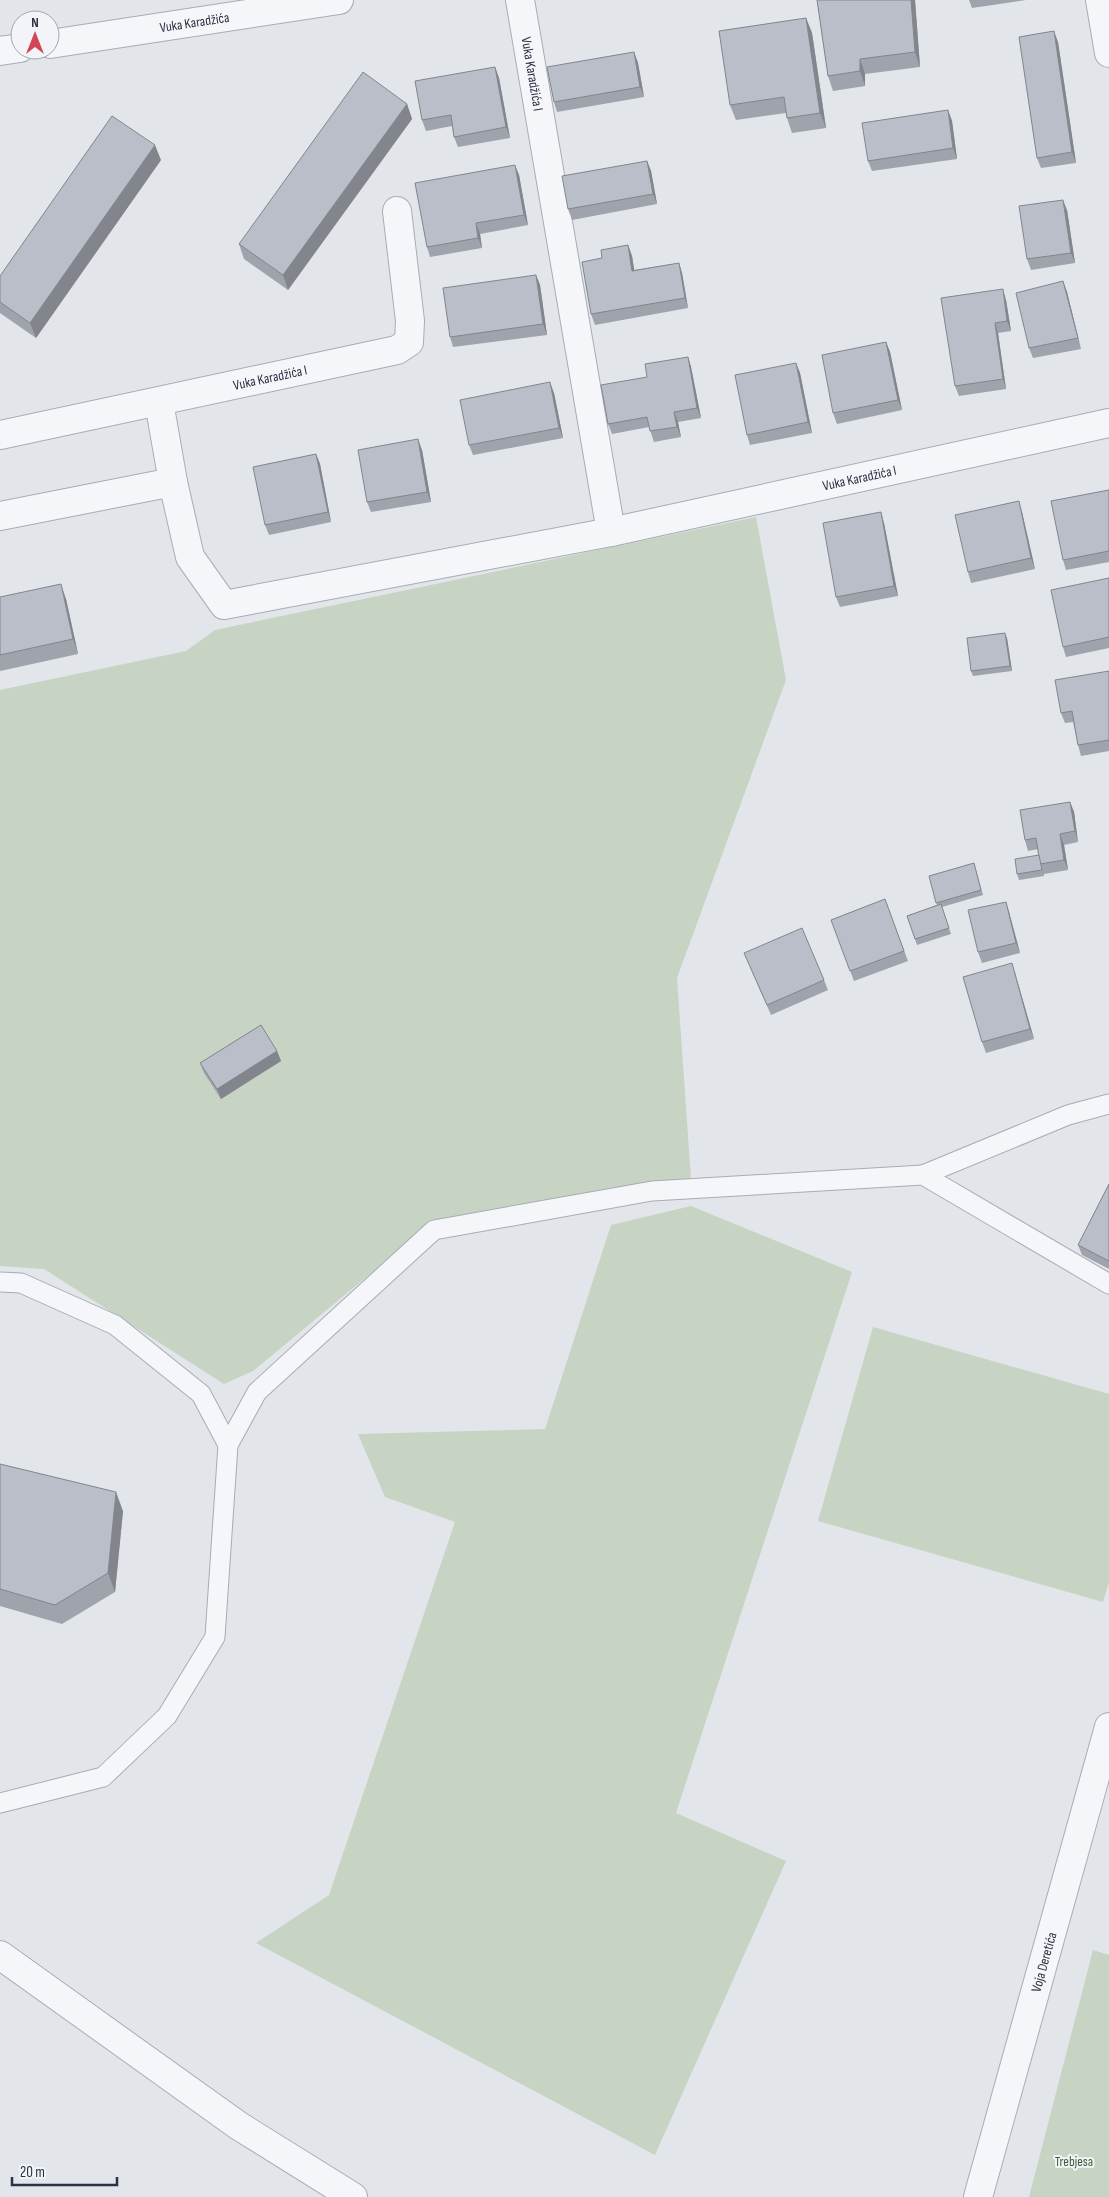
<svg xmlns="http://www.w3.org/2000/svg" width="1109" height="2197" viewBox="0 0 1109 2197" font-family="'Sofia Sans Condensed',sans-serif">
<rect width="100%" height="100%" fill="#e2e5ea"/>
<!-- green -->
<g fill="#c7d4c3">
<polygon points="756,517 786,680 677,978 691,1179 434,1221 253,1371 224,1384 44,1269 0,1266 0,690 186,651 215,630"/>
<polygon points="691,1206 852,1272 676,1813 786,1861 655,2155 256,1943 329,1895 455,1522 385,1497 358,1434 545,1429 611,1225"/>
<polygon points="873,1327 1109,1394 1109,1582 1103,1602 818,1521"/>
<polygon points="1093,1950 1109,1955 1109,2197 1029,2197"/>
</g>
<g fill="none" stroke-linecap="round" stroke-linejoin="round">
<defs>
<g id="service">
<polyline points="923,1175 1068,1115 1109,1104"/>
<polyline points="0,1282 21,1283 115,1325 201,1394 228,1445"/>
<polyline points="0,1803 103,1777 167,1716 215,1637 228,1445 257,1392 434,1230 652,1191 923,1175 1109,1284"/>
</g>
<polyline id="pedestrian" points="0,1955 239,2126 353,2197"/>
<g id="minor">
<path id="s1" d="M520 0 611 532"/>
<polyline points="1100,0 1109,53"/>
<path id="s2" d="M159 402 173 482 190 557 224 605 611 532 1109 423"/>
<path id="s3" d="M0 435 397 350 409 342 410 321 397 211"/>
<polyline points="0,516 173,482"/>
<path id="s4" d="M978 2197 1109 1727"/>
</g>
<g id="tertiary">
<path id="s5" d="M50 44 339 0"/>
<polyline points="0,51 20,48"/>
</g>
</defs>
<!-- service casing -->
<use href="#service" stroke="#a7acb5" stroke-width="21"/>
<!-- pedestrian casing -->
<use href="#pedestrian" stroke="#a7acb5" stroke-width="30"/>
<!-- minor casing -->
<use href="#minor" stroke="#a7acb5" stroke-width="30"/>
<!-- tertiary casing -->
<use href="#tertiary" stroke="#a7acb5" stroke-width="30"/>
<!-- service -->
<use href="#service" stroke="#f5f6f9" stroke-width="19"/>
<!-- pedestrian -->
<use href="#pedestrian" stroke="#f5f6f9" stroke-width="28"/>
<!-- minor -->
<use href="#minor" stroke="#f5f6f9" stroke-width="28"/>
<!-- tertiary -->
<use href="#tertiary" stroke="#f5f6f9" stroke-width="28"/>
</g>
<!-- wall -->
<g fill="#9fa3ac">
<polygon points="817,0 915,0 920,67 865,74 865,86 833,91 828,76"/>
<polygon points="969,0 1026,0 972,8"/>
<polygon points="806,18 812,33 826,128 792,133 787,118 786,113 736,120 730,105"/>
<polygon points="1058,42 1076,163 1041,168 1037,158"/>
<polygon points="634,52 638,63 644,97 557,112 554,102"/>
<polygon points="495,67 499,78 510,138 458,147 454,137 452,126 426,131 422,120"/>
<polygon points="407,104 412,119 288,290 244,259 239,244"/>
<polygon points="948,110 952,121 957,159 872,171 868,161"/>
<polygon points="161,160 36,338 0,313 0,276"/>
<polygon points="647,161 651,171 657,204 572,220 568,209"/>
<polygon points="519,175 528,225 480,234 482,248 430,257 427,247"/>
<polygon points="1067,210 1075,263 1031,270 1027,259"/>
<polygon points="628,245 632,256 634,270 679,263 682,273 688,308 595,325 591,314 602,258"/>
<polygon points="536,275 540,285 547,335 453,347 450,337"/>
<polygon points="1063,281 1067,292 1081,349 1033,358 1029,348"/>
<polygon points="1006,300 1011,331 998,333 1006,389 959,396 955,386"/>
<polygon points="886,342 890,352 902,410 837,424 833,413"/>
<polygon points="688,357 691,367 701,418 678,422 681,437 654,442 649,427 612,434 608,424"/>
<polygon points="796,363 800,373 812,433 750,445 747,435"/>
<polygon points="554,393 563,438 473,455 469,445"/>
<polygon points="422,450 431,502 371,512 367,502"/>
<polygon points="316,454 320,464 331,522 269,535 265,525"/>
<polygon points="1109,490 1109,562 1066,570 1063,560"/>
<polygon points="1022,512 1035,569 971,583 968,572"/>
<polygon points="884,523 898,596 840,607 836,597"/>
<polygon points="1109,578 1109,648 1066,657 1063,647"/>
<polygon points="0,597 66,599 78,654 0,671"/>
<polygon points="1007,638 1012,671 973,676 971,671"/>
<polygon points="1109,671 1109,751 1081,756 1078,745 1073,722 1065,723 1061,713"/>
<polygon points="1070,802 1074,812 1078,842 1064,845 1068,870 1044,874 1044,876 1019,880 1017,874 1039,855 1038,849 1028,851 1025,840"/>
<polygon points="974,863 983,895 942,907 951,934 917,945 907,916 937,905 929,876"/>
<polygon points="885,899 908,961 854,981 831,920"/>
<polygon points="1006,902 1009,912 1020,953 982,963 978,952"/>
<polygon points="744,953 824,980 828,990 771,1015"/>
<polygon points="1015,973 1034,1039 986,1053 982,1042"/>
<polygon points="277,1051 281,1061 221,1099 204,1073 200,1063"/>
<polygon points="1109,1184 1109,1269 1082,1255 1078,1245"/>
<polygon points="0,1464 123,1511 115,1592 62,1624 0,1606"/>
</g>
<!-- shaded-wall -->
<g fill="#82858c">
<polygon points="911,0 915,0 920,67 915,52"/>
<polygon points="806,18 812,33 826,128 820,113"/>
<polygon points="1054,31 1058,42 1076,163 1072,152"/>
<polygon points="634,52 638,63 644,97 640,87"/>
<polygon points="860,59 865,74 865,86 860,71"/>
<polygon points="495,67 499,78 510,138 506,127"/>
<polygon points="407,104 412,119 288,290 283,275"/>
<polygon points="948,110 952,121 957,159 953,148"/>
<polygon points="155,145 161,160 36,338 30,323"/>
<polygon points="647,161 651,171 657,204 653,194"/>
<polygon points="515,165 519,175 528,225 524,215"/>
<polygon points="1063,200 1067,210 1075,263 1071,253"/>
<polygon points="476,223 480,234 482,248 478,238"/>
<polygon points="628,245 632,256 636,281 632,271"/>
<polygon points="679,263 682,273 688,308 685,298"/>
<polygon points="536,275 540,285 547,335 543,324"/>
<polygon points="1063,281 1067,292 1081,349 1078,338"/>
<polygon points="1003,289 1006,300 1011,331 1007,321"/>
<polygon points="995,323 998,333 1006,389 1003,379"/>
<polygon points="886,342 890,352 902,410 898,400"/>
<polygon points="688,357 691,367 701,418 697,408"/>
<polygon points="796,363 800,373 812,433 808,422"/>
<polygon points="550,382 554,393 563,438 559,428"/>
<polygon points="674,412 678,422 681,437 677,427"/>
<polygon points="418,439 422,450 431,502 427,492"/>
<polygon points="316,454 320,464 331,522 328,512"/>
<polygon points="1019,501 1022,512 1035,569 1031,558"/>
<polygon points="881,512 884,523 898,596 894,586"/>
<polygon points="61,584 66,599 78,654 73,639"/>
<polygon points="1005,633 1007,638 1012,671 1010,666"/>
<polygon points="1070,802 1074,812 1078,842 1075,831"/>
<polygon points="1060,834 1064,845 1068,870 1064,860"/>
<polygon points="1006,902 1009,912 1020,953 1016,943"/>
<polygon points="1012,963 1015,973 1034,1039 1030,1029"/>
<polygon points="277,1051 281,1061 221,1099 217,1089"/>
<polygon points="116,1492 123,1511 115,1592 108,1573"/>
</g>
<!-- building -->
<g fill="#b9bec8" stroke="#82858c">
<polygon points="817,0 911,0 915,52 860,59 860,71 828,76"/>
<polygon points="806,18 820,113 787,118 784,97 730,105 719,31"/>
<polygon points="1054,31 1072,152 1037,158 1019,37"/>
<polygon points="634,52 640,87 554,102 547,67"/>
<polygon points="495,67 506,127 454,137 451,115 422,120 415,81"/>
<polygon points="363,72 407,104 283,275 239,244"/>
<polygon points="948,110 953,148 868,161 862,123"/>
<polygon points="112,116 155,145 30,323 0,302 0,276"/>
<polygon points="647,161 653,194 568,209 562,176"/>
<polygon points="515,165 524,215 476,223 478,238 427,247 415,183"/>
<polygon points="1063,200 1071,253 1027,259 1019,206"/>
<polygon points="628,245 632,271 679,263 685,298 591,314 582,262 602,258 601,250"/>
<polygon points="536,275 543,324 450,337 443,288"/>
<polygon points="1063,281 1078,338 1029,348 1016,293"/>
<polygon points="1003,289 1007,321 995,323 1003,379 955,386 941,298"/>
<polygon points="886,342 898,400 833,413 822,355"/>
<polygon points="688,357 697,408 674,412 677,427 650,431 647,417 608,424 601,385 647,377 645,364"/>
<polygon points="796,363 808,422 747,435 735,375"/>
<polygon points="550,382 559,428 469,445 460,400"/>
<polygon points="418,439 427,492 367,502 358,450"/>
<polygon points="316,454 328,512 265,525 253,467"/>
<polygon points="1109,490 1109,551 1063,560 1051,501"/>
<polygon points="1019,501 1031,558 968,572 955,515"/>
<polygon points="881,512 894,586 836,597 823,523"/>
<polygon points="1109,578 1109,637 1063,647 1051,590"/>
<polygon points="61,584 73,639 0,655 0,597"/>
<polygon points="1005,633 1010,666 971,671 967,638"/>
<polygon points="1109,671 1109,740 1078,745 1072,711 1061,713 1055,680"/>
<polygon points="1070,802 1075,831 1060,834 1064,860 1040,864 1036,838 1025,840 1020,810"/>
<polygon points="1039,855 1042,870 1017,874 1015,859"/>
<polygon points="974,863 981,890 936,903 929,876"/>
<polygon points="885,899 904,951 850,971 831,920"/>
<polygon points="1006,902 1016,943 978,952 968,910"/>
<polygon points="941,904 949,928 915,939 907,916"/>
<polygon points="802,928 824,980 767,1005 744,953"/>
<polygon points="1012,963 1030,1029 982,1042 963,977"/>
<polygon points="261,1025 277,1051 217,1089 200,1063"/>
<polygon points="1109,1184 1109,1261 1078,1245"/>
<polygon points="0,1464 116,1492 108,1573 55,1605 0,1589"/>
</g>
<g text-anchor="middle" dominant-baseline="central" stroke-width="4" stroke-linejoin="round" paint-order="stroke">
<!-- street labels -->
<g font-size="14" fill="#2a3243" stroke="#f2f4f8">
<text stroke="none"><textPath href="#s5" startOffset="146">Vuka Karadžića</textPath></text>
<text stroke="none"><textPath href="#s1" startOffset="75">Vuka Karadžića I</textPath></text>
<text stroke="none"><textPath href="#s3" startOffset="276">Vuka Karadžića I</textPath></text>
<text stroke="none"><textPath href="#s2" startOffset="865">Vuka Karadžića I</textPath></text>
<text stroke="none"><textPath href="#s4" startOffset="244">Voja Deretića</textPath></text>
</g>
<!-- park labels -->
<g font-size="14" fill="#3c5f37" stroke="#f2f4f8">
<text x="1074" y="2161">Trebjesa</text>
</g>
</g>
<!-- north arrow -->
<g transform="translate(35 35)"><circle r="24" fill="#f2f4f8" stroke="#a2a6b0"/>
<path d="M0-4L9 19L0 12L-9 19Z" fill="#d04655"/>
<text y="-8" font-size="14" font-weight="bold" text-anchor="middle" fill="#2a3243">N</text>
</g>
<!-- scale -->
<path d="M12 2177v8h105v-8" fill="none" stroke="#2a3243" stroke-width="2.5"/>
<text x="20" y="2177" font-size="15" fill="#2a3243" stroke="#f2f4f8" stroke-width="4" paint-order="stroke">20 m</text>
</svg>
